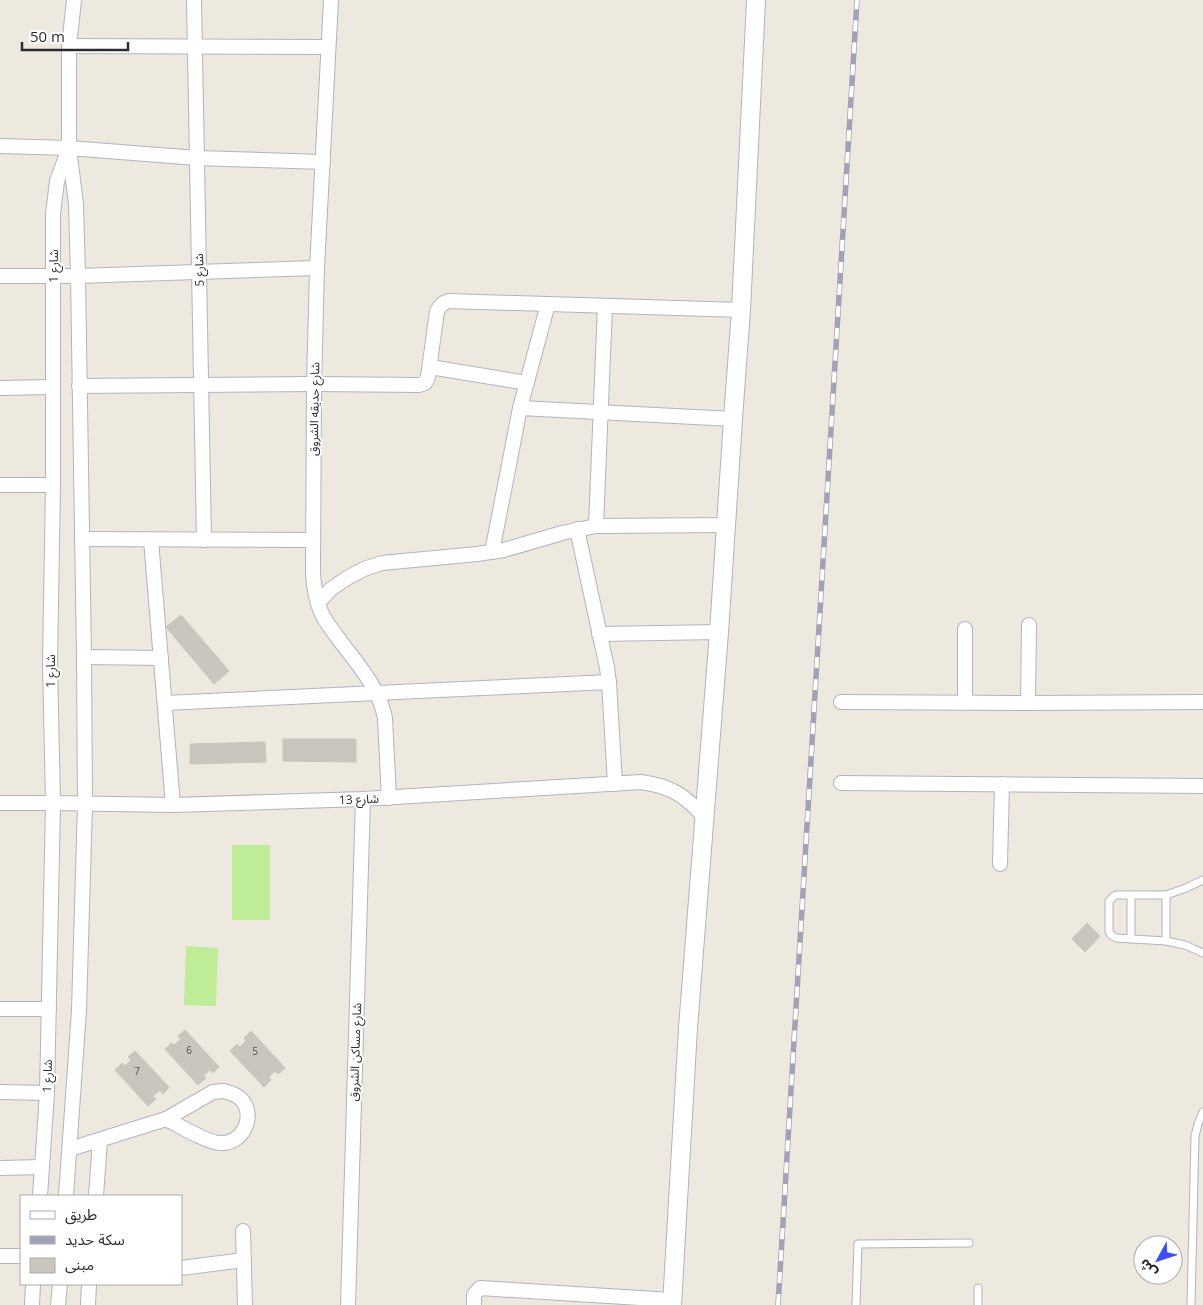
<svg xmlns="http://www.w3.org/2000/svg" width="1203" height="1305" viewBox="0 0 1203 1305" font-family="'Open Sans','Noto Sans Arabic',sans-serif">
<rect width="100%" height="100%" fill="#eee9df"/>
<!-- pitch -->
<g fill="#bfec97">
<rect x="232" y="845" width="38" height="75"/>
<polygon points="186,946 218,948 216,1006 184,1005"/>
</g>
<!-- building -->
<g fill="#c9c6be" stroke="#c9c5b8">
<polygon points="181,615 229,671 214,684 166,627"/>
<polygon points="283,739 356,739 356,762 283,761"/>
<polygon points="265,742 266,762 190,764 190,744"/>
<polygon points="1087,923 1100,936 1085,952 1072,939"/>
<polygon points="185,1030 219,1067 213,1073 210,1070 203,1076 206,1078 198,1085 165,1049 172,1043 174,1045 181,1039 178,1036"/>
<polygon points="251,1031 285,1068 278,1074 275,1071 269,1077 271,1080 264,1087 230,1051 237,1044 240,1047 246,1041 244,1038"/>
<polygon points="135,1051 169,1087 163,1094 160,1090 153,1096 156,1099 148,1106 115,1070 122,1063 125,1066 131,1060 128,1057"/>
</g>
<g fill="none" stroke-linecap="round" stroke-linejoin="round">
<defs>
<g id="service">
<polyline points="1203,880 1186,888 1166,895 1116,895 1113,897 1109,901 1109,931 1110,934 1116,938 1166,941 1185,945 1203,953"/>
<polyline points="1131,939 1131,895"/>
<polyline points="1166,941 1166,895"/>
<polyline points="978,1288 978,1305"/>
<polyline points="856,1305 858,1244 969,1243"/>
<polyline points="1191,1305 1195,1136 1198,1124 1203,1112"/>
</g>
<g id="minor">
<polyline points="194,0 204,540"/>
<path d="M331 0 317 268 314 384 313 573C314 588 316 604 324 618 340 644 362 665 376 692 380 700 383 709 385 718L389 798"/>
<polyline points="69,46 328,47"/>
<polyline points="0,146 69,148 197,158 323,162"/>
<polyline points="0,276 78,276 317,268"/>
<polyline points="430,367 527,383"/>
<path d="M79 386 314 384 419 385 425 383 428 377 437 311C440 306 442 303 449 301L741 310"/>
<polyline points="0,388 53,387"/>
<polyline points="520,408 733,419"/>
<polyline points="0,485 53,485"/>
<polyline points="596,526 605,306"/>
<polyline points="577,529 607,668 609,682 615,784"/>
<polyline points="82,539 313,540"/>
<polyline points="151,540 173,805"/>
<polyline points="492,552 520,408 548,304"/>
<polyline points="318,603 331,589 347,578 364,569 382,563 477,554 504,550 562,533 596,526 726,525"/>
<polyline points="599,634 719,632"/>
<polyline points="84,657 161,658"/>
<polyline points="841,702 1028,703 1203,702"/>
<polyline points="965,702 965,629"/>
<polyline points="165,703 609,682"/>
<polyline points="1028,703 1029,625"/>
<polyline points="841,783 1203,786"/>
<path d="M0 803H53L173 805 363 799 641 782C671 786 686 796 705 818"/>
<polyline points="1000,864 1002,784"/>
<polyline points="0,1009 49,1009"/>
<path d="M223 1091C230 1093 236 1094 241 1099 257 1116 242 1145 220 1143 208 1143 178 1125 166 1119L213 1092Z"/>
<polyline points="0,1092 47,1093"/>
<polyline points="70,1149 166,1119"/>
<polyline points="0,1168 42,1167"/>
<polyline points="40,1196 47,1093 53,803 50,663 53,485 53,214 57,181 68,151"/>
<polyline points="66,1196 79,1010 85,804 84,657 78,276 76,204 69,148 69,46 74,0"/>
<polyline points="96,1196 100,1140"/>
<polyline points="243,1231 245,1305"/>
<polyline points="0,1256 21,1256"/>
<polyline points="181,1268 244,1260"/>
<polyline points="32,1305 33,1284"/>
<polyline points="58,1305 60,1284"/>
<polyline points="88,1305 89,1284"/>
<polyline points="348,1305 363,799"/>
<polyline points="474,1305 474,1295 480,1288 672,1300"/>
</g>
<polyline id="tertiary" points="672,1305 688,1028 719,632 733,419 741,310 756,0"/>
</defs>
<!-- service casing -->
<use href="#service" stroke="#b2b3c0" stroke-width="9"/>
<!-- minor casing -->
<use href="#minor" stroke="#b2b3c0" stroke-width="16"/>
<!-- tertiary casing -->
<use href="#tertiary" stroke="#b2b3c0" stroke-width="20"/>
<!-- service -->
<use href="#service" stroke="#fff" stroke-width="7"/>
<!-- minor -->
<use href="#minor" stroke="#fff" stroke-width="14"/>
<!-- tertiary -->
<use href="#tertiary" stroke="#fff" stroke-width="18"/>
<defs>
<polyline id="rail" points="778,1305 857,0"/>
</defs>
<!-- rail casing -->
<use href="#rail" stroke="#a1a2b6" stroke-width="5.5"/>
<!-- rail -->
<use href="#rail" stroke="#fff" stroke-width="4" stroke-dasharray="11" stroke-linecap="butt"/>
</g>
<g text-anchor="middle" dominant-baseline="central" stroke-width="4" stroke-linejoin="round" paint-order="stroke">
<!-- number labels -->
<g font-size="10" fill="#535250">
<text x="189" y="1050">6</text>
<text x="255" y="1051">5</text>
<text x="137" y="1071">7</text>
</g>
<!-- street labels -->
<g font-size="12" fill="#2c2c2c" stroke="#fff">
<text transform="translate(53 266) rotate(-90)">شارع 1</text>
<text transform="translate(199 270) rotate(-91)">شارع 5</text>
<text transform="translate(314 409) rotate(-89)">شارع حديقه الشروق</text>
<text transform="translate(50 671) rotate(-90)">شارع 1</text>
<text transform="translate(359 799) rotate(-2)">شارع 13</text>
<text transform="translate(355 1052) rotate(-88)">شارع مساكن الشروق</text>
<text transform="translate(47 1076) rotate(-88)">شارع 1</text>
</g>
</g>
<!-- legend -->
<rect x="20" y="1195" width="162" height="90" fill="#ffffff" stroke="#ababab"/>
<rect x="30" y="1211" width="25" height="8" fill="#ffffff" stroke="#ababab"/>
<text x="65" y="1220" font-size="15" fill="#2c2c2c">طريق</text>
<rect x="30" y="1236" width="25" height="8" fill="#a1a2b6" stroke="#ababab"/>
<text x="65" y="1245" font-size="15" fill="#2c2c2c">سكة حديد</text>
<rect x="30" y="1258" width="25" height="15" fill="#c9c6be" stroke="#ababab"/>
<text x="65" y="1270" font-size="15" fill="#2c2c2c">مبنى</text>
<!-- north arrow -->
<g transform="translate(1158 1260) rotate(230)"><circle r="24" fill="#ffffff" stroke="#ababab"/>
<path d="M0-4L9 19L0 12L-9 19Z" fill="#3e4efb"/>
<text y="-8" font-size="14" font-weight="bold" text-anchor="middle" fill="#2c2c2c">ش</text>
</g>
<!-- scale -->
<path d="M22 42v8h106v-8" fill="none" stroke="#2c2c2c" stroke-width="2.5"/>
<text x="30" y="42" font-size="15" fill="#2c2c2c" stroke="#ffffff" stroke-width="4" paint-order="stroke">50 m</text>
</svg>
